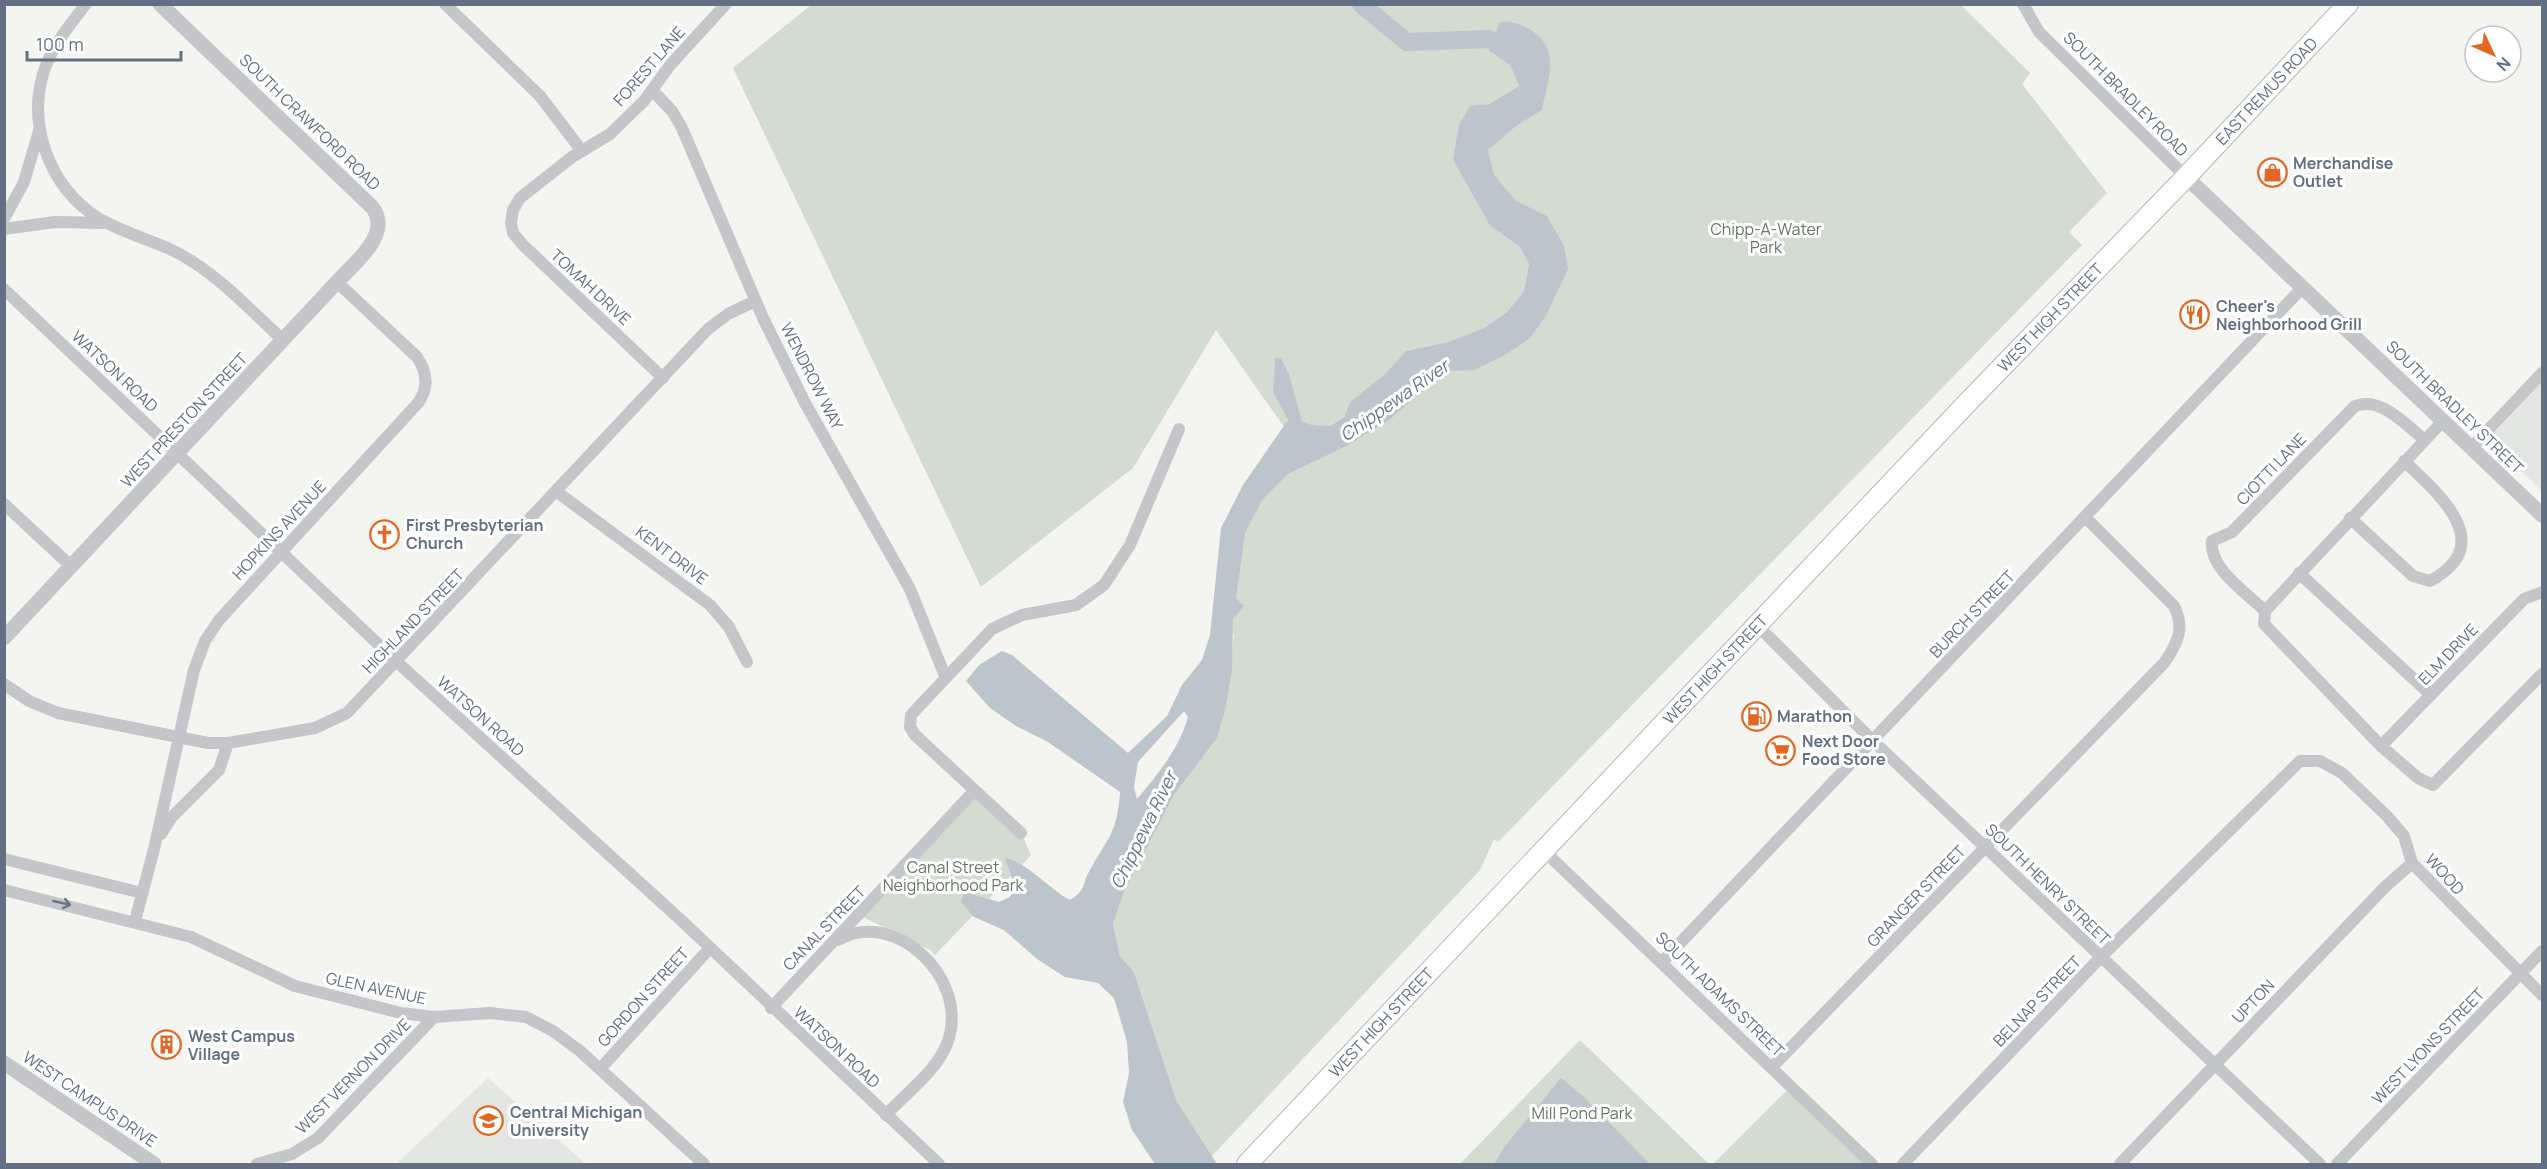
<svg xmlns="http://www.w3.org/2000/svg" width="2547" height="1169" viewBox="0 0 2547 1169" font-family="Manrope,sans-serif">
<rect width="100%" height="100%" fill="#f4f4f0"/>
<!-- built -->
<g fill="#e4e6e4">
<polygon points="2542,382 2542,491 2488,440"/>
<polygon points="488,1078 586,1164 396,1164"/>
</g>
<!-- green -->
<g fill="#d4dbd1">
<path d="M811 5H1961L2030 73 2022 84 2107 193 2069 232 2082 245 1498 842 1494 839 1480 870 1211 1157 1177 1102 1134 972 1120 956 1113 924 1124 892 1174 795 1217 738 1225 711 1234 635C1229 625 1233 619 1238 610L1235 598 1241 496 1528 317 1536 256 1472 175 1533 77 1489 51 1510 65 1519 86 1489 104 1470 107 1453 160 1490 226 1519 246 1529 264 1524 291 1507 312 1484 328 1448 342 1406 351 1385 374 1350 402 1344 417 1329 426 1312 425 1302 421 1289 374 1281 358H1275L1273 392 1288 420 1284 427 1216 330 1133 468 981 587 733 68Z"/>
<polygon points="974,791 1021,833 1031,855 935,955 930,950 859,915"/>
<polygon points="1580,1040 1709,1164 1460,1164"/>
<polygon points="1791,1086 1872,1164 1713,1164"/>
</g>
<!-- water -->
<g fill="#bcc5cc" fill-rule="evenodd">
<path d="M1500 22C1512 21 1525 25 1535 33 1561 53 1547 81 1542 110L1516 126 1488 150 1494 175 1516 201 1547 216 1564 246 1568 269 1546 316 1529 339 1503 356 1474 370 1447 371 1389 420 1348 445 1288 474 1262 500 1245 533 1236 598 1244 606 1233 619 1232 670 1225 711 1217 738 1174 795 1124 892 1113 924 1120 956 1134 972 1177 1102 1217 1164H1155L1132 1130 1123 1102 1129 1073 1127 1042 1114 998 1098 983 1065 977 1037 959 1004 930 974 917 961 902 964 892 999 902 1010 897 1015 887 1005 858C1030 864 1048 888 1070 900 1087 890 1081 885 1090 870 1108 837 1117 834 1120 792L1048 742 1016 726 990 708 966 681 979 665 1002 651 1012 655 1128 753 1167 716 1182 685 1202 660 1210 635 1221 528 1243 485 1288 420 1273 392 1275 358H1281L1289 374 1302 421 1312 425 1330 426 1344 417 1350 402 1385 374 1406 351 1448 342 1484 328 1507 312 1524 291 1529 264 1519 246 1490 226 1453 160 1459 125 1470 106 1489 104 1519 86 1510 65 1489 51ZM1184 711 1188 717C1179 749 1158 774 1137 799L1134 787 1138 762Z"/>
<polygon points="1561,1078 1584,1097 1650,1164 1494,1164 1505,1146"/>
</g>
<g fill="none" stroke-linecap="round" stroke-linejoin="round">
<!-- river -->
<polyline stroke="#bcc5cc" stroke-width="18" points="1361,4 1407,42 1489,39 1514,51"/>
<defs>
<g id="primary">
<path id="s1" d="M1247 1164 1968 402 2186 177 2348 4"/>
</g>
</defs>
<!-- primary casing -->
<use href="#primary" stroke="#b4b7bc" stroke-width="22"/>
<!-- minor -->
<g stroke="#c4c6ca" stroke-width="12">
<path d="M86 4C71 23 55 43 46 65 25 121 48 186 98 218 128 236 164 242 193 262 226 283 254 314 283 340"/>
<polyline points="445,4 540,96 582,151"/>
<polyline points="2023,4 2039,32 2186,177"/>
<polyline points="653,91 672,111 682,128 763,318 805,403 910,589 945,676"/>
<polyline points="4,219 24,182 39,131"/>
<polyline points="4,229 55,222 104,223"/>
<polyline points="4,289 397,662 682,921 939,1164"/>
<polyline points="663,378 522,244 513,233 511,223 513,210 520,198 572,157 610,134 644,101 671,64 726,4"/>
<polyline points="2443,421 2265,611 2264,624 2381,746 2418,778 2433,785 2542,674"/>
<polyline points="2471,448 2542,373"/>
<polyline points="557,492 710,605 729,627 747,662"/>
<polyline points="4,504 72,567"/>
<path d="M2350 518 2413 576 2430 581C2498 544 2440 495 2404 461"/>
<polyline points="2299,573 2431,695"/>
<path d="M2265 611C2246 592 2209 569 2212 541L2232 532 2355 406C2381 396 2404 424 2424 439"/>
<polyline points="1757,625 1873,741 2320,1164"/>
<polyline points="4,684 29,701 58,713 208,743 228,743 315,728 347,713 708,329 728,314 755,301"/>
<polyline points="2381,746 2524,599 2542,592"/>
<polyline points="1021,833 915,735 910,727 911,715 992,629 1022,615 1076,605 1104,585 1130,545 1179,429"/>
<polyline points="161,834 171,818 219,770 228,743"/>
<polyline points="1543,850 1872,1164"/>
<polyline points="4,859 142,893"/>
<polyline points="4,890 191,937 295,986 401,1013 434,1017 490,1013 526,1017 553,1031 580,1051 704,1164"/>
<path d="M135 921 154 849 194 670 205 641 219 620 418 403C429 388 427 372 417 357L337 282"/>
<path d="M838 940C894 908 967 976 949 1038 940 1069 907 1092 886 1115"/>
<polyline points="1662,962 2303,287"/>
<polyline points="771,1008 974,791"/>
<path d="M1772 1067 2165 662C2178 642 2185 628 2174 606L2086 518"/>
<polyline points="600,1069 710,948"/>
<polyline points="257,1164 292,1154 318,1138 434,1017"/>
<polyline points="1903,1164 2101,957 2300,761 2320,761 2342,773 2387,816 2404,836 2412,863 2542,995"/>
<polyline points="2120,1164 2385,887 2412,863"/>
<polyline points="2337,1164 2542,951"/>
</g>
<!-- tertiary -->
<g stroke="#c4c6ca" stroke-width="15">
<polyline points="2186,177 2542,515"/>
<path d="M4 638 337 282C354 263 393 234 372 207L160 4"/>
<polyline points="4,1063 154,1164"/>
</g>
<!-- primary -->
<use href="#primary" stroke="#fff" stroke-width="20"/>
</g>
<!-- one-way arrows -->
<defs><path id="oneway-shaft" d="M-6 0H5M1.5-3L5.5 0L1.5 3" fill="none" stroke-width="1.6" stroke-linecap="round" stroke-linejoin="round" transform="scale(1.5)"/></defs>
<use stroke="#687485" href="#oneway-shaft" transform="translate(62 903) rotate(13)"/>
<!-- icons -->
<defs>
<symbol id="shop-ring" viewBox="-11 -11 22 22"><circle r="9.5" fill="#fff" stroke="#e26722" stroke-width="1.5"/><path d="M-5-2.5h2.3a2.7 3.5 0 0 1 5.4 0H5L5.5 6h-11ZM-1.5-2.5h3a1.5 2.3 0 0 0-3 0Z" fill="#e26722"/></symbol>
<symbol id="restaurant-ring" viewBox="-11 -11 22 22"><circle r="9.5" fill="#fff" stroke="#e26722" stroke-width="1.5"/><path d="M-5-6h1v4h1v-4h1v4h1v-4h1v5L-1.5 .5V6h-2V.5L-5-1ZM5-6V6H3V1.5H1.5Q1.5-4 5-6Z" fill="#e26722"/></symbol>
<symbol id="church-ring" viewBox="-11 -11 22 22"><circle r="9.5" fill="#fff" stroke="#e26722" stroke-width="1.5"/><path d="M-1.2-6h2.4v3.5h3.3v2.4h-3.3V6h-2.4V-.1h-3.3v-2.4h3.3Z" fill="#e26722"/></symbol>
<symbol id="fuel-ring" viewBox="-11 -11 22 22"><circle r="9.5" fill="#fff" stroke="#e26722" stroke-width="1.5"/><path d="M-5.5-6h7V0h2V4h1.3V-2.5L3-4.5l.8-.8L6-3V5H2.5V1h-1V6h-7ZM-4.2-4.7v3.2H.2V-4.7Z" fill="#e26722"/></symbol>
<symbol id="supermarket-ring" viewBox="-11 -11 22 22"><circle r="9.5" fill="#fff" stroke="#e26722" stroke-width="1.5"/><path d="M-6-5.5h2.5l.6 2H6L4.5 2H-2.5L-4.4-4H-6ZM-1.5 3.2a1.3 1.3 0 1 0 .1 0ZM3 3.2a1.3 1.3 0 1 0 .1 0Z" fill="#e26722"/></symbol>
<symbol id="building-ring" viewBox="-11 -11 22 22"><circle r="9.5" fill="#fff" stroke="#e26722" stroke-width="1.5"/><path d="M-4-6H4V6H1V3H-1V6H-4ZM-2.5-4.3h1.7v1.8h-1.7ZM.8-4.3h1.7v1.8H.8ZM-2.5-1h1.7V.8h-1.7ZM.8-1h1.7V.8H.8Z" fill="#e26722"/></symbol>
<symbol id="university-ring" viewBox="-11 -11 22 22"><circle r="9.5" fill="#fff" stroke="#e26722" stroke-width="1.5"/><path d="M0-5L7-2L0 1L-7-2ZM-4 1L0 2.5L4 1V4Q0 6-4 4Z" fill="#e26722"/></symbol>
</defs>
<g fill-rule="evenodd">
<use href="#shop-ring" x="2256" y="156" width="33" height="33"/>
<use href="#restaurant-ring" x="2178" y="298" width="33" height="33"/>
<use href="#church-ring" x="368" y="518" width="33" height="33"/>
<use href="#fuel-ring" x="1740" y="700" width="33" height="33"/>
<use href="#supermarket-ring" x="1764" y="734" width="33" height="33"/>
<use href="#building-ring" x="150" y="1028" width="33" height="33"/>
<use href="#university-ring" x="472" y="1104" width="33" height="33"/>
</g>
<g text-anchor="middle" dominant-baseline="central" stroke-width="6" stroke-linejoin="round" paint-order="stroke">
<!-- street labels -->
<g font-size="16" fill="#637081" stroke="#fff">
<text transform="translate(649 66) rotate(-49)">FOREST LANE</text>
<text stroke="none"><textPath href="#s1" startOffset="1480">EAST REMUS ROAD</textPath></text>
<text transform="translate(2126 94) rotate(45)">SOUTH BRADLEY ROAD</text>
<text transform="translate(310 122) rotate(44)">SOUTH CRAWFORD ROAD</text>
<text transform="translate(591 287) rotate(43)">TOMAH DRIVE</text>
<text stroke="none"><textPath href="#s1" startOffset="1167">WEST HIGH STREET</textPath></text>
<text transform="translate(115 371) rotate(43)">WATSON ROAD</text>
<text transform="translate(812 376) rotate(63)">WENDROW WAY</text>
<text transform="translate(2455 407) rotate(44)">SOUTH BRADLEY STREET</text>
<text transform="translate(184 420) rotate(-47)">WEST PRESTON STREET</text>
<text transform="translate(2271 469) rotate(-46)">CIOTTI LANE</text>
<text transform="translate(279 530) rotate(-47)">HOPKINS AVENUE</text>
<text transform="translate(672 555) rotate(37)">KENT DRIVE</text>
<text transform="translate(1972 614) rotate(-46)">BURCH STREET</text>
<text transform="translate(413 621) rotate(-46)">HIGHLAND STREET</text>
<text transform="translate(2448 654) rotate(-46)">ELM DRIVE</text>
<text stroke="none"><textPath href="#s1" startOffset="681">WEST HIGH STREET</textPath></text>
<text transform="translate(481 716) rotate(42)">WATSON ROAD</text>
<text transform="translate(2445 874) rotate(48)">WOOD</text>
<text transform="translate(2048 884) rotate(44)">SOUTH HENRY STREET</text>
<text transform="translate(1916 896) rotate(-46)">GRANGER STREET</text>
<text transform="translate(824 928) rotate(-46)">CANAL STREET</text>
<text transform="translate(376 988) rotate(12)">GLEN AVENUE</text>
<text transform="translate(1720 994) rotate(44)">SOUTH ADAMS STREET</text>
<text transform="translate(643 997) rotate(-48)">GORDON STREET</text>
<text transform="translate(2037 1001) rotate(-46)">BELNAP STREET</text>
<text transform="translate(2253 1001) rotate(-46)">UPTON</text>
<text stroke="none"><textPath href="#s1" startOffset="195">WEST HIGH STREET</textPath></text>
<text transform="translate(2428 1046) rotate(-46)">WEST LYONS STREET</text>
<text transform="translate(837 1047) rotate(43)">WATSON ROAD</text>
<text transform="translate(353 1076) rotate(-45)">WEST VERNON DRIVE</text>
<text transform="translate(90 1099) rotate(34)">WEST CAMPUS DRIVE</text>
</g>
<!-- poi labels -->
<g font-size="16" font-weight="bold" fill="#637081" stroke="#fff" text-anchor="start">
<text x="2293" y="163">Merchandise<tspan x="2293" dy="18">Outlet</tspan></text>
<text x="2216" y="306">Cheer's<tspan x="2216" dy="18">Neighborhood Grill</tspan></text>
<text x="406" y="525">First Presbyterian<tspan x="406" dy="18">Church</tspan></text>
<text x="1777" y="716">Marathon</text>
<text x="1802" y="741">Next Door<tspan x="1802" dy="18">Food Store</tspan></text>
<text x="188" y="1036">West Campus<tspan x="188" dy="18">Village</tspan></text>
<text x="510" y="1112">Central Michigan<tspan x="510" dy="18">University</tspan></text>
</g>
<!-- park labels -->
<g font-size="16" fill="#637862" stroke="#fff">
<text x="1766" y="229">Chipp-A-Water<tspan x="1766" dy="18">Park</tspan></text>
<text x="953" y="867">Canal Street<tspan x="953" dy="18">Neighborhood Park</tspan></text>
<text x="1582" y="1113">Mill Pond Park</text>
</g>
<!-- water labels -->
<g font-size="18" font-style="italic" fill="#637885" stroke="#fff">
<text transform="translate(1394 400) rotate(-35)">Chippewa River</text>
<text transform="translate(1143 830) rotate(-64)">Chippewa River</text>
</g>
</g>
<!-- border -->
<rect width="2547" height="1169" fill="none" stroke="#637081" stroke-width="12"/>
<!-- north arrow -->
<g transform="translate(2493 54) rotate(134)"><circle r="28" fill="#ffffff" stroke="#c1c6cd" stroke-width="1.5"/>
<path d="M0-4.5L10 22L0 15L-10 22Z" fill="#e26722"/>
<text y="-9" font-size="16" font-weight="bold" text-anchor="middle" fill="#637081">N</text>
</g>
<!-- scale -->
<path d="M27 51v9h154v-9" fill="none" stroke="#637081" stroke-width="3"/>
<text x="36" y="51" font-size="18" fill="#637081" stroke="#ffffff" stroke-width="4.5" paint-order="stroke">100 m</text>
</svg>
